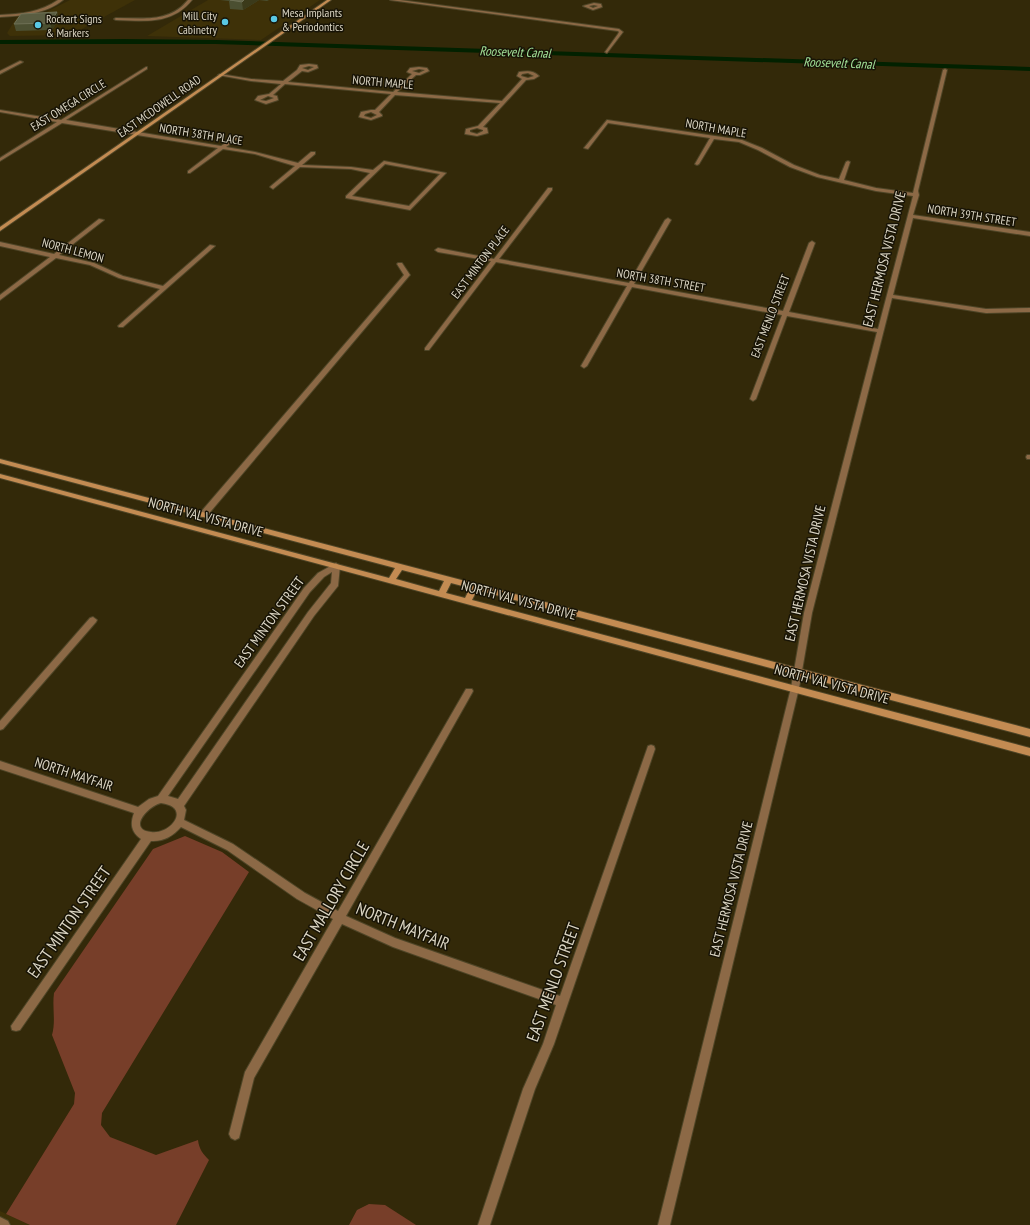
<svg xmlns="http://www.w3.org/2000/svg" width="1030" height="1225" viewBox="0 0 1030 1225" font-family="'PT Sans Narrow',sans-serif">
<rect width="100%" height="100%" fill="#332909"/>
<!-- built -->
<g fill="#3e3108">
<polygon points="70,0 135,0 71,35 10,36 7,33 17,17 46,12"/>
<polygon points="208,0 320,0 261,40 147,36"/>
<polygon points="0,1211 30,1225 0,1225"/>
</g>
<!-- green -->
<g fill="#773e29">
<path d="M185 836 222 852 249 872 102 1113 101 1125 110 1137 156 1155 198 1140C199 1149 203 1154 209 1160L176 1225H30L6 1214 74 1104 75 1093 52 1035C56 1021 52 1008 54 993L153 849Z"/>
<polygon points="369,1204 385,1205 416,1225 349,1225 357,1210"/>
</g>
<g fill="none" stroke-linecap="round" stroke-linejoin="round">
<!-- canal -->
<polygon fill="#022100" fill-rule="evenodd" points="124,39 216,40 1030,67 1030,71 216,44 0,44 0,40"/>
<defs>
<g id="minor">
<path d="M58 0H63C46 14 21 16 0 17V15C21 14 41 12 58 0Z"/>
<path d="M188 0H192C172 25 145 21 116 20L114 19 116 18C143 18 169 23 188 0Z"/>
<polygon points="390,0 400,0 619,29 623,32 607,53 605,52 618,34 619,32 618,31"/>
<path d="M594 3 601 4 602 7 593 10 583 6ZM594 5 598 6 593 8 589 6Z"/>
<polygon points="20,61 23,62 0,74 0,71"/>
<path d="M309 64 317 65 318 68 308 72 302 71 288 82 393 92 412 74 407 72 410 68 419 67 427 68 429 71 420 75H416L397 92 502 101 522 79 517 76 519 72C527 71 533 70 539 76L534 79 526 80 483 127 487 128 488 133 477 136 465 134 466 129 478 126 500 103 395 95 379 112 382 115V116L371 120 359 117 361 112 371 110H375L391 94 285 84 273 95 277 96 278 100 266 104 255 100 258 96 269 94 281 84 251 81 218 75 220 74 251 79 283 81 297 70 300 65ZM309 66 314 67 308 70 302 68ZM419 69 425 70 419 73 412 71ZM528 73 534 76 528 78 521 76 522 74ZM268 96 274 98 266 101 260 100ZM371 112 377 115 371 118 364 116 365 114ZM477 128 483 130V131L477 134 470 132V130Z"/>
<path d="M146 67H147V69L66 120 221 146 235 137H237V139L226 147 255 152 298 163 311 152H315V154L302 165 351 167 373 170 384 161 446 173 410 210 346 198V196L370 173 351 169 300 167 273 189 270 187 271 186 295 166 255 154 223 149 190 173H188V171L218 148 62 123 0 161V158L57 122 0 112V110L61 120ZM385 164 440 174 409 206 352 196Z"/>
<polygon points="945,69 947,70 918,191 919,195 913,215 1030,232 1030,236 913,218 893,295 986,309 1030,308 1030,312 986,313 892,298 812,613 799,688 670,1225 658,1225 791,688 804,613 877,332 787,316 756,399 753,401 750,399 782,315 632,287 587,366 584,368 581,366 627,286 496,262 429,350 425,350 425,348 491,261 438,252 435,250 438,248 494,259 548,188 552,188 552,190 499,259 629,283 665,220 668,218 671,220 634,284 783,311 809,243 812,241 815,243 789,312 878,329 913,196 876,191 817,177 790,167 758,150 739,142 714,139 699,164 697,165 695,164 710,138 608,123 588,149 584,148 607,120 742,140 762,148 794,165 820,175 839,179 846,162 848,161 850,162 844,180 876,188 913,193 943,70"/>
<polygon points="99,219 104,220 59,255 94,263 123,276 163,286 210,245 215,246 123,327 119,327 118,326 160,289 119,278 90,265 56,258 0,300 0,295 50,257 0,246 0,242 54,254"/>
<polygon points="398,263 402,263 410,275 409,276 206,517 200,517 199,515 200,513 404,275 397,264"/>
<polygon points="1027,455 1030,455 1030,459 1027,459 1026,457"/>
<path d="M336 563 340 566 338 586 314 616 184 806 186 810 184 820 233 844 305 893 338 911 466 689H472L473 691 472 693 346 916 395 938 560 996 647 749 648 746 651 745 654 746 655 749 554 1044 535 1089 490 1225H478L523 1089 543 1044 556 1005 393 947 342 924 254 1078 239 1138 235 1140 231 1138 229 1134 245 1072 333 919 297 899 227 850 181 827C173 836 163 842 151 841L20 1030 16 1031 12 1030 11 1026 141 839C131 832 130 824 134 813L0 769V761L138 807 149 799 158 796 304 588 318 573ZM332 572 331 583 308 612 178 799 168 796 310 592 324 577ZM161 803C192 807 171 835 151 832 128 830 146 807 161 803Z"/>
<polygon points="93,617 97,620 96,622 3,729 0,730 0,721 90,618"/>
<polygon points="0,1217 8,1221 10,1225 0,1225"/>
</g>
<g id="secondary">
<polygon points="327,0 331,0 0,231 0,227"/>
<path d="M0 459 1030 729V737L477 590 472 600 1030 748V756L0 478V474L389 578 395 568 0 463ZM402 570 444 581 439 591 396 579ZM451 583 470 588 465 598 446 593Z"/>
</g>
</defs>
<!-- minor casing -->
<use href="#minor" stroke="#4e4527" stroke-width="2"/>
<!-- secondary casing -->
<use href="#secondary" stroke="#4e4527" stroke-width="2"/>
<!-- minor -->
<use href="#minor" fill="#8c6946" fill-rule="evenodd"/>
<!-- secondary -->
<use href="#secondary" fill="#c38b52" fill-rule="evenodd"/>
</g>
<!-- wall -->
<g fill="#4b4f31">
<polygon points="220,0 269,0 267,1 259,0 243,10 230,9 229,1"/>
<polygon points="57,12 59,19 52,30 16,31 14,24"/>
</g>
<!-- shaded-wall -->
<g fill="#3b3a1a">
<polygon points="244,0 259,0 243,10 242,2"/>
<polygon points="57,12 59,19 52,30 50,23"/>
</g>
<!-- building -->
<g fill="#5a5d41" stroke="#6e7055">
<polygon points="230,0 244,0 242,2"/>
<polygon points="57,12 50,23 14,24 21,14"/>
</g>
<!-- markers -->
<g fill="#59c8e4" stroke="#171306" stroke-width="1.5">
<circle cx="274" cy="19" r="4"/>
<circle cx="225" cy="22" r="4"/>
<circle cx="38" cy="25" r="4"/>
</g>
<g text-anchor="middle" dominant-baseline="central" stroke-width="3" stroke-linejoin="round" paint-order="stroke">
<!-- far-poi labels -->
<g font-size="12" fill="#dbd5c3" stroke="#171306" text-anchor="start">
<text x="282" y="12">Mesa Implants<tspan x="282" dy="14">&amp; Periodontics</tspan></text>
<text x="217" y="15" text-anchor="end">Mill City<tspan x="217" dy="14">Cabinetry</tspan></text>
<text x="46" y="18">Rockart Signs<tspan x="46" dy="14">&amp; Markers</tspan></text>
</g>
<!-- far-street labels -->
<g font-size="12" fill="#dbd5c3" stroke="#171306">
<text transform="translate(383 82) rotate(5)">NORTH MAPLE</text>
<text transform="translate(68 105) rotate(-32)">EAST OMEGA CIRCLE</text>
<text transform="translate(159 106) rotate(-35)">EAST MCDOWELL ROAD</text>
<text transform="translate(716 128) rotate(10)">NORTH MAPLE</text>
<text transform="translate(201 134) rotate(9)">NORTH 38TH PLACE</text>
<text transform="translate(972 215) rotate(9)">NORTH 39TH STREET</text>
<text transform="translate(73 250) rotate(15)">NORTH LEMON</text>
<text transform="translate(480 262) rotate(-53)">EAST MINTON PLACE</text>
<text transform="translate(661 280) rotate(10)">NORTH 38TH STREET</text>
<text transform="translate(770 316) rotate(-69)">EAST MENLO STREET</text>
</g>
<!-- far-water labels -->
<g font-size="13" font-style="italic" fill="#a1e097" stroke="#171306">
<text transform="translate(515 52) rotate(2)">Roosevelt Canal</text>
<text transform="translate(839 63) rotate(2)">Roosevelt Canal</text>
</g>
<!-- street labels -->
<g font-size="14" fill="#dbd5c3" stroke="#171306">
<text transform="translate(884 259) rotate(-76)">EAST HERMOSA VISTA DRIVE</text>
<text transform="translate(206 517) rotate(15)">NORTH VAL VISTA DRIVE</text>
<text transform="translate(805 573) rotate(-77)">EAST HERMOSA VISTA DRIVE</text>
<text transform="translate(519 600) rotate(15)">NORTH VAL VISTA DRIVE</text>
<text transform="translate(269 622) rotate(-54)">EAST MINTON STREET</text>
<text transform="translate(832 684) rotate(15)">NORTH VAL VISTA DRIVE</text>
<text transform="translate(74 774) rotate(18)">NORTH MAYFAIR</text>
<text transform="translate(731 889) rotate(-76)">EAST HERMOSA VISTA DRIVE</text>
</g>
<!-- near-street labels -->
<g font-size="17" fill="#dbd5c3" stroke="#171306">
<text transform="translate(331 901) rotate(-60)">EAST MALLORY CIRCLE</text>
<text transform="translate(69 922) rotate(-55)">EAST MINTON STREET</text>
<text transform="translate(403 926) rotate(22)">NORTH MAYFAIR</text>
<text transform="translate(553 982) rotate(-70)">EAST MENLO STREET</text>
</g>
</g>
</svg>
